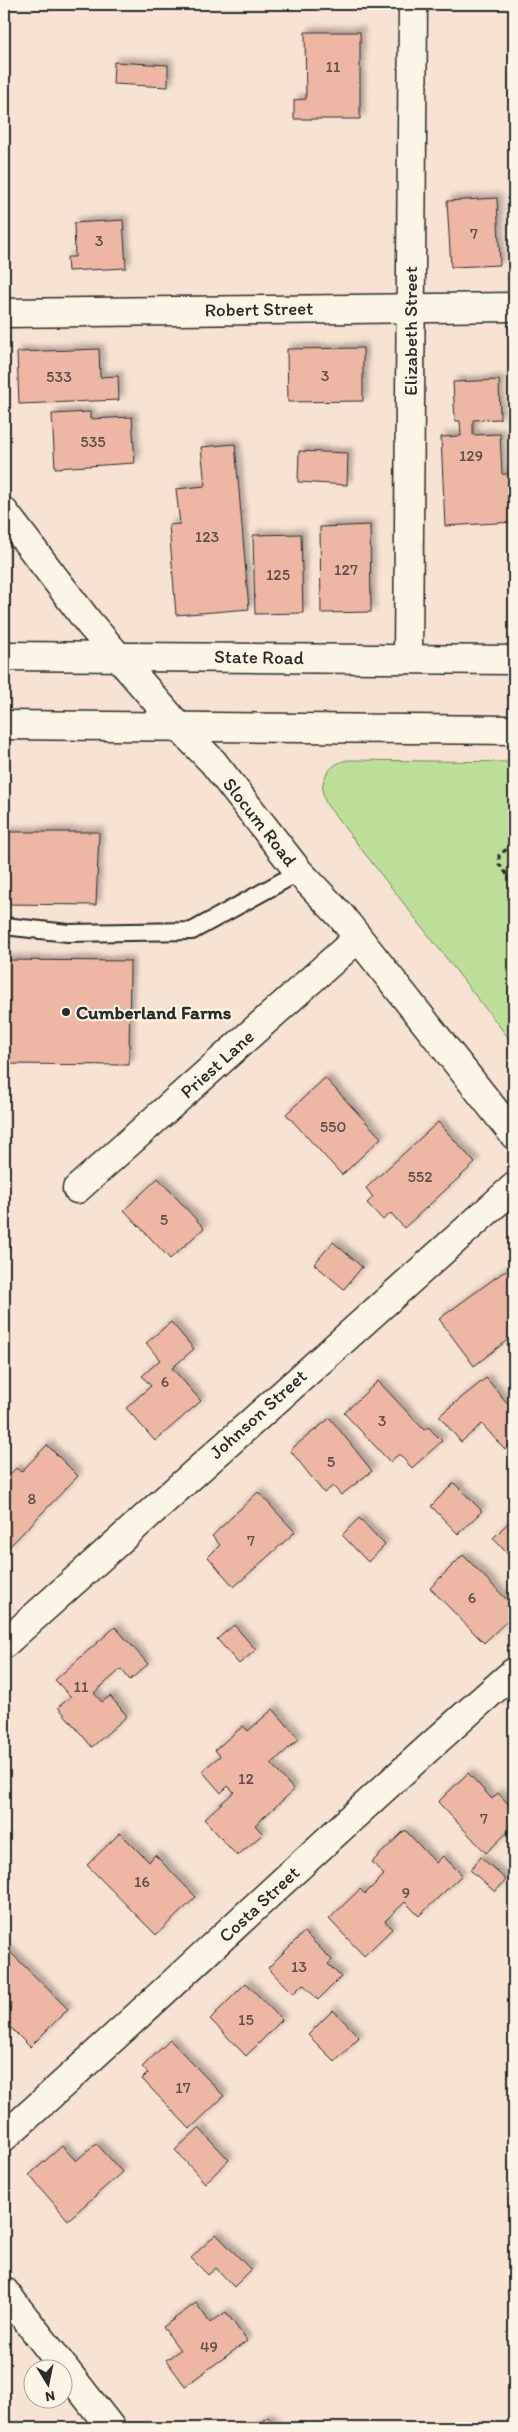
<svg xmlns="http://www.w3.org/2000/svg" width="518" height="2432" viewBox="0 0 518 2432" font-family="Itim,sans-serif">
<defs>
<filter id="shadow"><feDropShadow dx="4.5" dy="-4.5" stdDeviation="2.5" flood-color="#0004"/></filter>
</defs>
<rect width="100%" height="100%" fill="#f8e2d2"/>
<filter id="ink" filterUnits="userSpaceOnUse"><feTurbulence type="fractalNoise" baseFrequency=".02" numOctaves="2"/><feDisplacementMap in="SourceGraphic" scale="10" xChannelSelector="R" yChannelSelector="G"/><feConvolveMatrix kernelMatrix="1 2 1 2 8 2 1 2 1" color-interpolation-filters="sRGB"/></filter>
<g filter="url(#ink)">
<!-- green -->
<path fill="#bedf98" stroke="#748562" d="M348 760 514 762V1045L327 805C316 785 326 764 348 760Z"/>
<!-- building -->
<g fill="#eeb7a4" stroke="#2b2b2b" filter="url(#shadow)">
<polygon points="305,32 360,32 360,119 294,119 294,100 306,99"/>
<polygon points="114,62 168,65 168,87 113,84"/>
<polygon points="497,198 500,265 451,267 447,201"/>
<polygon points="514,199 514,243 513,243 508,200"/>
<polygon points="123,220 126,268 68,271 67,257 75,257 74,223"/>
<polygon points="363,348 363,401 288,402 287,349"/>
<polygon points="99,349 100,377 118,376 119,400 19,404 17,352"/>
<polygon points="499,380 500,419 473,420 473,435 500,434 502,474 513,474 514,522 445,526 441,437 461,436 460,421 455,421 453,382"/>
<polygon points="90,412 90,419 132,417 135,463 55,468 52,414"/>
<polygon points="235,444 249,609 176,615 169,525 180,524 176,489 205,486 201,447"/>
<polygon points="299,451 348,453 347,485 298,482"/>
<polygon points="370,525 371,612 321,613 320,527"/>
<polygon points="301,534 303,613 255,614 253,535"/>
<polygon points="4,832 99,832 96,905 4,904"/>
<polygon points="4,960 130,961 129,1065 4,1064"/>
<polygon points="325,1078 381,1138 342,1175 286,1114"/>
<polygon points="438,1122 475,1163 404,1228 391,1213 383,1220 367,1203 373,1197 366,1188"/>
<polygon points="158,1178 204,1228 170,1259 124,1210"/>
<polygon points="333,1242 362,1267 344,1289 314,1264"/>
<polygon points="509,1268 514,1275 514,1322 510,1325 514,1335 474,1366 439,1319"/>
<polygon points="171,1322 194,1349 172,1368 201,1401 155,1441 126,1408 151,1386 142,1376 160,1360 146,1343"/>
<polygon points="486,1378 514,1411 514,1442 505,1450 482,1424 461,1442 439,1416"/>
<polygon points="378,1381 424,1430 428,1427 442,1441 412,1468 399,1454 390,1462 344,1413"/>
<polygon points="330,1418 372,1471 341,1495 333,1486 324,1493 290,1450"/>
<polygon points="47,1445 78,1476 7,1549 4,1546 4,1501 10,1495 4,1488 4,1481 16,1468 21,1472"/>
<polygon points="454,1483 482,1511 458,1534 431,1506"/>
<polygon points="258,1492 295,1532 234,1587 208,1557 220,1545 212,1536"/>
<polygon points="514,1517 514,1561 493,1538"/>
<polygon points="359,1518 385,1545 368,1562 342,1535"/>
<polygon points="463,1555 514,1607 514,1614 484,1643 430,1588"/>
<polygon points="234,1625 256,1650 239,1664 217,1639"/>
<polygon points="115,1627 148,1664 130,1680 121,1669 94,1693 102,1702 110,1696 127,1716 92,1747 58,1707 71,1697 55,1680"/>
<polygon points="273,1709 299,1739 271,1764 294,1790 255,1825 263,1834 237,1856 204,1819 234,1792 228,1786 221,1793 202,1771 220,1756 215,1750 243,1726 248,1731"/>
<polygon points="468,1773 492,1799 498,1793 514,1810 514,1826 486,1853 438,1802"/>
<polygon points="405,1830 436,1863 443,1856 462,1875 419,1916 405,1902 385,1921 392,1929 364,1956 329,1919 360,1889 365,1894 384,1875 372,1862"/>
<polygon points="120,1833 149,1862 155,1855 196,1897 156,1935 87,1865"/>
<polygon points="481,1857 506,1880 495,1892 470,1870"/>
<polygon points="304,1932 332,1960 328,1964 341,1977 318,2000 303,1984 293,1994 268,1968"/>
<polygon points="7,1949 68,2009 30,2047 4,2021 4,1952"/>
<polygon points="246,1983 282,2020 246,2056 210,2019"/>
<polygon points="333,2010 359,2037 335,2062 308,2035"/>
<polygon points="170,2040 224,2096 190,2129 142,2079 148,2073 142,2067"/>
<polygon points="199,2128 229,2160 205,2183 175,2150"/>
<polygon points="96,2143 122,2172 68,2220 29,2175 62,2146 76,2161"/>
<polygon points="216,2234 251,2270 234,2287 216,2268 208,2275 191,2258"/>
<polygon points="196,2303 210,2323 226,2312 247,2341 185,2386 166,2360 180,2350 163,2327"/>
<polygon points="268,2417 277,2428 252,2428"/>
</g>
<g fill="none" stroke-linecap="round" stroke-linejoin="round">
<defs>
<polyline id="service" points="4,926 68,933 192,931 299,872"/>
<g id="minor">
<polyline points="4,313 514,307"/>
<polyline points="408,659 413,4"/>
<polyline points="77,1189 358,938"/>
<polyline points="4,1644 514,1187"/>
<path d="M4 2137C176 1984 341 1823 514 1672"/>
<polyline points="4,2291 111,2428"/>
</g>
<polyline id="secondary" points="4,512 89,623 179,727 213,762 299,872 341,916 514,1135"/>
<g id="primary">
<polyline points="4,656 514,660"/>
<polyline points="4,725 514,730"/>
</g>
</defs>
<!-- service casing -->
<use href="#service" stroke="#2b2b2b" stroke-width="20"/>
<!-- minor casing -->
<use href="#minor" stroke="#2b2b2b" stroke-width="31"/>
<!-- secondary casing -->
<use href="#secondary" stroke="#2b2b2b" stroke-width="31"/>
<!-- primary casing -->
<use href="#primary" stroke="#2b2b2b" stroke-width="31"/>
<!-- path -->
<polyline stroke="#2b2b2b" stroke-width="3" stroke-dasharray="5 4" stroke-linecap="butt" points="514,844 499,855 499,864 514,884"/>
<!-- service -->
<use href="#service" stroke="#fcf5e5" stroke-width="16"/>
<!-- minor -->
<use href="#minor" stroke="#fcf5e5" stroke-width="28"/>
<!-- secondary -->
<use href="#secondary" stroke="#fcf5e5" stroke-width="28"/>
<!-- primary -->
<use href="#primary" stroke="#fcf5e5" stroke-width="28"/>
</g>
</g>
<!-- markers -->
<circle fill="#2b2b2b" stroke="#fcf5e5" stroke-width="2" cx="66" cy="1012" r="5"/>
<g text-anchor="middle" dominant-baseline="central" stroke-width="4" stroke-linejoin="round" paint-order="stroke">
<!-- number labels -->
<g font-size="16" fill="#5c4e49">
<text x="333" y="66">11</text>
<text x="474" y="233">7</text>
<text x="99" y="240">3</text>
<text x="325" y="375">3</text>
<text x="59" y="376">533</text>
<text x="93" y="441">535</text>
<text x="471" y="455">129</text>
<text x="207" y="536">123</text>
<text x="346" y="569">127</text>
<text x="278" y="574">125</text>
<text x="333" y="1126">550</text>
<text x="420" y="1176">552</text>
<text x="164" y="1219">5</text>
<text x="165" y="1381">6</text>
<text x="382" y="1420">3</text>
<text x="331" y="1461">5</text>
<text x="32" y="1498">8</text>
<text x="251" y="1540">7</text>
<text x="472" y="1597">6</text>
<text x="81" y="1686">11</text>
<text x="246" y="1778">12</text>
<text x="484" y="1818">7</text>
<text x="142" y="1881">16</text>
<text x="406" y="1892">9</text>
<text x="299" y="1966">13</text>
<text x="246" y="2019">15</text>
<text x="183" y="2087">17</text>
<text x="209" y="2346">49</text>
</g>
<!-- street labels -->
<g font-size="19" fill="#2b2b2b" stroke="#fcf5e5">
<text transform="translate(259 309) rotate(-1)">Robert Street</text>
<text transform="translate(410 331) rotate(-90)">Elizabeth Street</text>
<text transform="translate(259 657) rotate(1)">State Road</text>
<text transform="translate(260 822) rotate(52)">Slocum Road</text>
<text transform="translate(217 1064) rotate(-42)">Priest Lane</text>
<text transform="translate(258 1414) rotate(-42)">Johnson Street</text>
<text transform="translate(259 1904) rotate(-43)">Costa Street</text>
</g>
<!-- poi labels -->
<g font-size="19" font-weight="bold" fill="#2b2b2b" stroke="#fcf5e5" text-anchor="start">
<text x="76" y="1012">Cumberland Farms</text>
</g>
</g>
<!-- margin -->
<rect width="518" height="2432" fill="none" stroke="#fcf5e5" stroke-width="20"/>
<rect x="10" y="10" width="498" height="2412" fill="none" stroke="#2b2b2b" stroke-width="2" filter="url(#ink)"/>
<!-- north arrow -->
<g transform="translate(48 2384) rotate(170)"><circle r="24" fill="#fcf5e5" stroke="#a8a49b"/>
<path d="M0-4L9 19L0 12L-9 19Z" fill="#2b2b2b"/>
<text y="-8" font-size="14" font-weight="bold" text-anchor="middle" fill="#2b2b2b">N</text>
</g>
</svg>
